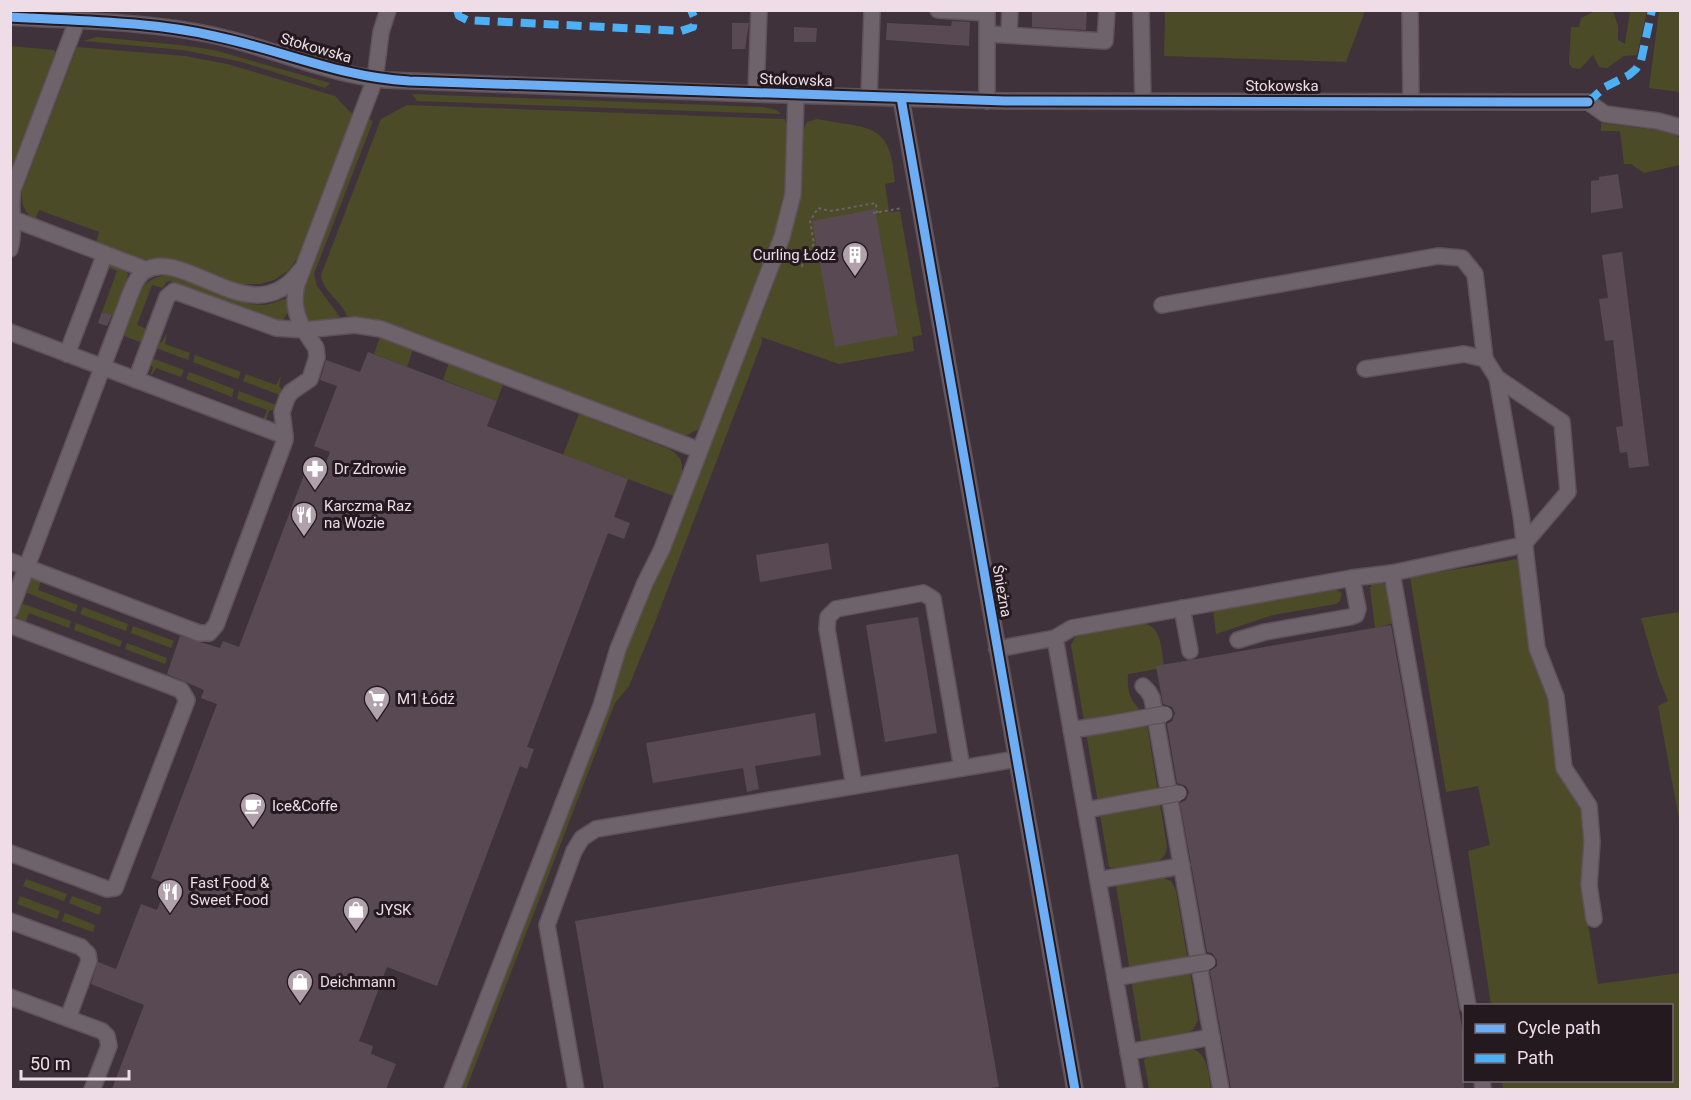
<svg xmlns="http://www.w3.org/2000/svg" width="1691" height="1100" viewBox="0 0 1691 1100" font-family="Roboto,sans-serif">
<rect width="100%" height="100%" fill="#40323b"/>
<!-- green -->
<g fill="#4b4b28">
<polygon points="1165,11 1165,10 1365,11 1346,62 1164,56"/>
<polygon points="1595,11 1613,11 1618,26 1618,40 1625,44 1630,11 1647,11 1637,55 1624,56 1607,68 1599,67 1593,55 1580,69 1572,68 1569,63 1571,27 1579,27 1581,18"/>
<polygon points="1659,11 1680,11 1680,92 1649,88"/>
<polygon points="97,37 180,45 214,50 330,83 325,88 242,62 183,50 83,41"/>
<polygon points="10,46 55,50 54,61 10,176"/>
<path d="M77 47 185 56 227 64 335 96 350 112 355 114 299 256 288 271 274 280 260 284H237L174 261 163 258 141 260 96 243 99 232 39 210 35 220C24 212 20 203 22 190Z"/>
<polygon points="412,94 763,107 776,110 781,114 417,101"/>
<path d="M407 105 785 119 787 127 785 188 776 232 699 429 687 435H676L390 324 372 319 347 316C342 301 322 291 321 275L381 119Z"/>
<path d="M369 119 373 121 314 274 317 286 340 317C327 319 312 327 302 315V293Z"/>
<path d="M817 119C826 120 832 122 840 123 884 128 891 139 895 182L885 184 889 211 891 212 900 211 922 335 912 337 914 351 839 364 761 337 762 342 655 622 629 686 615 703 466 1089 460 1090 608 709 625 652 652 586 669 551 789 242C794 224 800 206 801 187 803 168 798 137 807 122Z"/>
<polygon points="1601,123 1671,132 1680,138 1680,165 1644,173 1631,164 1624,164 1620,131 1601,131"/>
<path d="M109 265C116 263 126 268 128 275L114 316 102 312 117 271 107 267Z"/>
<path d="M169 275 250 304 266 305 288 298 289 311 283 320 278 321 170 281 166 282 163 288 152 285 137 325 147 329 142 343 122 335C131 311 136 276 169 275Z"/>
<polygon points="167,333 165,344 190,353 188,360 156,348 158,343 162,342"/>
<polygon points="380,337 413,349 407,367 374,354"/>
<polygon points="195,355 241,372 238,379 193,362"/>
<polygon points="152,358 184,370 181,377 156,368 150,378 153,367 150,364"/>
<polygon points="449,363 503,384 497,401 443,380"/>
<polygon points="189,372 234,389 232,397 186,379"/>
<polygon points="246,374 276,385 281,376 279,386 282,390 280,395 243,381"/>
<polygon points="239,391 276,405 275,409 269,411 266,420 263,420 267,410 237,399"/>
<path d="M579 414 669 449C690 460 681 479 674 496L563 455Z"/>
<polygon points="1518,559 1533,652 1552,707 1583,810 1588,841 1582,888 1598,984 1680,973 1680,1089 1503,1089 1502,1081 1672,1080 1672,1006 1491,1005 1468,851 1490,845 1478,786 1446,792 1410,577"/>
<polygon points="32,578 41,580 38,590 78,605 75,612 25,592"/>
<path d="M1379 581C1393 586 1392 610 1394 623L1375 628 1370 588 1372 584Z"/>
<polygon points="1333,588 1342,593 1340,601 1336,604 1273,615 1216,634 1213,609"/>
<polygon points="21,603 71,621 69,628 29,613 25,623 17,617"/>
<polygon points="83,607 128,624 126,631 80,614"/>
<polygon points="1680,612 1680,824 1658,706 1668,701 1658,676 1641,618"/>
<polygon points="76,623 122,641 120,647 74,630"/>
<path d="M1140 623C1162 624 1161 648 1164 665L1157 669 1128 674C1126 706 1139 700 1147 725L1167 847C1166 852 1165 856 1161 859 1152 867 1120 870 1109 867L1071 645 1076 635 1080 633Z"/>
<polygon points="133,626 174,641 171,648 131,633"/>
<polygon points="127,643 167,658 165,664 125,649"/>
<path d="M1161 877 1171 881 1176 891 1198 1020C1196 1025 1194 1029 1190 1032 1182 1038 1151 1042 1141 1040L1116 885 1121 883Z"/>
<polygon points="26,879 67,894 64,901 23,886"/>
<polygon points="20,896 60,911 57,919 17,904"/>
<polygon points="72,896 102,907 99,915 69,903"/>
<polygon points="65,913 95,925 93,932 62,921"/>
<path d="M1190 1048C1209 1053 1208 1074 1211 1089H1149L1144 1060 1150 1055Z"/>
</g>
<!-- building -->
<g fill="#594953">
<polygon points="1032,10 1087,10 1086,30 1032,27"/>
<polygon points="952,21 970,22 969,46 886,40 887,23 951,26"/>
<polygon points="732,23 749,23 745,49 732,49"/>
<polygon points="794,27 817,28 816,42 794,42"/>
<polygon points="1618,174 1623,208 1591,213 1591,181 1599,180 1599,177"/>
<polygon points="875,209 898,335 835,347 812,221"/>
<polygon points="1622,252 1649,466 1629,468 1627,452 1620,453 1616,427 1623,426 1613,340 1605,341 1599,299 1608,298 1602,255"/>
<polygon points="102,312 112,315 107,326 98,323"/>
<polygon points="368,352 497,401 487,426 628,479 614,517 630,523 624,539 608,533 527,747 534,749 527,769 520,766 437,986 387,967 359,1041 373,1046 371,1054 396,1064 386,1089 112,1089 144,1005 91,984 98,962 116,969 141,904 157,910 167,884 151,878 217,704 201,698 204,690 167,674 180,636 220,648 223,641 239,647 305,472 320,478 330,452 314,446 337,386 320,380 326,360 360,372"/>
<polygon points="828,543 832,569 760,582 756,555"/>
<polygon points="918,617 937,733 885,742 866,625"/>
<polygon points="1391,625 1464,1039 1464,1089 1231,1089 1210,971 1217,966 1217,960 1212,953 1207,952 1180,803 1186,800 1189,792 1186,786 1177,783 1167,724 1172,721 1175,713 1172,707 1163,704 1156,666"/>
<polygon points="815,713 821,755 755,766 759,789 747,792 743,768 653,783 646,743"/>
<polygon points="958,854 999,1087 981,1089 604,1089 575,921"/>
</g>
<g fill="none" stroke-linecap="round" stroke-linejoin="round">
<defs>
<g id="minor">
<path d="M388 10 381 32 375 79 297 284C293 301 295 314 304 330L355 325 381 329 699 450"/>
<polyline points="938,10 987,13 987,34"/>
<polyline points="1141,10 1143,101"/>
<polyline points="1410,10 1411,102"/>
<path d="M10 17C77 21 146 21 212 35 270 47 326 74 385 80L756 94 1005 101 1588 102 1605 114 1658 121 1680 127"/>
<polyline points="1009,35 1010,10"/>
<polyline points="756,94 759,10"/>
<polyline points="869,97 872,10"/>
<polyline points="901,98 1075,1090"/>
<polyline points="987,101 987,34 1105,41 1107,10"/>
<polyline points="13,219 147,270"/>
<path d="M10 249C16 228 9 209 13 189L77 21"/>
<polyline points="1162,305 1438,256 1462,258 1475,274 1485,359"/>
<polyline points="10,332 285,436 285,440 216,625 209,633 199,633 10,561"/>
<polyline points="67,354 105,254"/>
<polyline points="1365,369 1464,354 1485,359 1497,378 1521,515 1537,648 1556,697 1564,768 1589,806 1592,842 1589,885 1594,919"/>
<polyline points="136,380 167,297 174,291 276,328 304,330 316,348 317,357 310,379 291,392 287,398 282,412 285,436"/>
<polyline points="1392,573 1468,1006"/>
<polyline points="1182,608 1190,651"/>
<path d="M10 611 131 292C134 284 138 275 146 270 186 248 254 335 300 271"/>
<polyline points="10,625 181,690 187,700 115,888 107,889 10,853"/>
<polyline points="1055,638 1135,1090"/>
<polyline points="1238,640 1265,632 1350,617 1356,615 1358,609 1352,578"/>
<polyline points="997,649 1055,638 1072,628 1352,578 1392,573 1523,545 1568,492 1562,422 1497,378"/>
<polyline points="1143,686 1148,691 1152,698 1221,1090"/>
<polyline points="1071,730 1104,725"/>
<polyline points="854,786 827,629 828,617 836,609 923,593 933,599 962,768"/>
<polyline points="1086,810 1118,804"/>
<polyline points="1098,880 1182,866"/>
<polyline points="10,921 81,947 88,954 89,961 68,1018"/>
<polyline points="1115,978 1148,972"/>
<polyline points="10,997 102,1031 107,1036 109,1046 92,1090"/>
<polyline points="1128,1052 1212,1037"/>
<polyline points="1482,1080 1483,1090"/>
<polyline points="452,1090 601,706 618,649 645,583 662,549 782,237 793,194 796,95"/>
<polyline points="576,1090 547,925 574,851 582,838 596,829 1017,759"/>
</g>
</defs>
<!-- minor casing -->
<use href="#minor" stroke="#5e5159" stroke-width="18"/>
<!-- path -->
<g stroke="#6b6268" stroke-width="2" stroke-dasharray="3 3" stroke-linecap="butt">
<polyline points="873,213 902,208"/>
<polyline points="802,267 804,255 814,244 810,221 818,208 830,211 876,203 877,213"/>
</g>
<!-- minor -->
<use href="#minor" stroke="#6f636b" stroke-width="15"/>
<defs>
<g id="minor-bridge">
<polyline points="1104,725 1165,714"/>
<polyline points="1118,804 1179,793"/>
<polyline points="1148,972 1208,962"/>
</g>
</defs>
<!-- minor-bridge casing -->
<use href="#minor-bridge" stroke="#5e5159" stroke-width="18" stroke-linecap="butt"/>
<!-- minor-bridge -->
<use href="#minor-bridge" stroke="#6f636b" stroke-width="15"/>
<!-- quiet -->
<g stroke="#4cb0f7" stroke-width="8" stroke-dasharray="15 8" stroke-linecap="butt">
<polyline points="457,10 459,16 467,20 681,31 693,27 694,17 691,10"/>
<polyline points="1588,102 1605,87 1629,75 1636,69 1641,61 1652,10"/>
</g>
<defs>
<g id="cycleway">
<path d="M10 17C78 21 148 21 214 36 282 50 339 77 409 81L1005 101 1588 102"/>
<polyline points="901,98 1075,1090"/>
</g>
</defs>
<!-- cycleway casing -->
<use href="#cycleway" stroke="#251920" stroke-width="13"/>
<!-- cycleway -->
<use href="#cycleway" stroke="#6dadf4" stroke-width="9"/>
</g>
<!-- icons -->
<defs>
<symbol id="building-pin" viewBox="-11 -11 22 30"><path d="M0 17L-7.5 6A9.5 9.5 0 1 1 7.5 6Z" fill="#b1a1ab" stroke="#251920"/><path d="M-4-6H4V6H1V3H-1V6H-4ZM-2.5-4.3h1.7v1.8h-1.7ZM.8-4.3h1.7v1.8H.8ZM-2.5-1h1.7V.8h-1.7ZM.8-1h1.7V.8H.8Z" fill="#fff"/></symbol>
<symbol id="pharmacy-pin" viewBox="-11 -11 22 30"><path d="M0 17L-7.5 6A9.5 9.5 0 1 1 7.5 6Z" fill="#b1a1ab" stroke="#251920"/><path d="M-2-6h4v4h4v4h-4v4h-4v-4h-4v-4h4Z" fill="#fff"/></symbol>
<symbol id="restaurant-pin" viewBox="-11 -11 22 30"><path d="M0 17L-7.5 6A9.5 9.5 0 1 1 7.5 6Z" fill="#b1a1ab" stroke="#251920"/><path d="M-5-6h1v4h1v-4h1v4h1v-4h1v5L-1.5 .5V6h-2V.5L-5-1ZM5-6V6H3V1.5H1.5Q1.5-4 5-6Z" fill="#fff"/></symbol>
<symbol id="supermarket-pin" viewBox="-11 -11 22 30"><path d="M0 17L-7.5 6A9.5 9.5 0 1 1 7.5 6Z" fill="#b1a1ab" stroke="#251920"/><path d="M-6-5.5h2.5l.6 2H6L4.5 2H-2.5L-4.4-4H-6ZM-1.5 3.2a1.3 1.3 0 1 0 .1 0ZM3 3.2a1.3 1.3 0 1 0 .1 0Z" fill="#fff"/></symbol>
<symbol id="cafe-pin" viewBox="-11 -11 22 30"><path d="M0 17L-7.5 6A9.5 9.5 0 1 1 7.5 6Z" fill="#b1a1ab" stroke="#251920"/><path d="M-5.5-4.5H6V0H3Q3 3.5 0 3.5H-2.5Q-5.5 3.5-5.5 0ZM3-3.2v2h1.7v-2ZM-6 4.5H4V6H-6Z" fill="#fff"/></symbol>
<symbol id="shop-pin" viewBox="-11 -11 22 30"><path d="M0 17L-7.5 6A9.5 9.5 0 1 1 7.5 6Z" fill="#b1a1ab" stroke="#251920"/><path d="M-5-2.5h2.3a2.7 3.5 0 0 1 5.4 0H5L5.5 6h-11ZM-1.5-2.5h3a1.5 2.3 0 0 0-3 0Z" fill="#fff"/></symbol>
</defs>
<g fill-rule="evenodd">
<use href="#building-pin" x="840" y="240" width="30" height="40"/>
<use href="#pharmacy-pin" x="300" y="454" width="30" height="40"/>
<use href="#restaurant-pin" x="289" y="500" width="30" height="40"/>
<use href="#supermarket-pin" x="362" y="684" width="30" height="40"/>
<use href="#cafe-pin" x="238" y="791" width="30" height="40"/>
<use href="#restaurant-pin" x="155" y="877" width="30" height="40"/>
<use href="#shop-pin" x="341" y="895" width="30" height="40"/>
<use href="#shop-pin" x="285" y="967" width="30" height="40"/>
</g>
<g text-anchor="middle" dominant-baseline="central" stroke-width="6" stroke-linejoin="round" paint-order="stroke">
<!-- street labels -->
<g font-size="15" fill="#eedde7" stroke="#251920">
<text transform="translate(316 48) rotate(16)">Stokowska</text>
<text transform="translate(796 80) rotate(2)">Stokowska</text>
<text x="1282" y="86">Stokowska</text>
<text transform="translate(1002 591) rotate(80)">Śnieżna</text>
</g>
<!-- poi labels -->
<g font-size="15" fill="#eedde7" stroke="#251920" text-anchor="start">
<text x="836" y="255" text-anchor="end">Curling Łódź</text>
<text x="334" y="469">Dr Zdrowie</text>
<text x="324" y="506">Karczma Raz<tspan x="324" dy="17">na Wozie</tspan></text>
<text x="397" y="699">M1 Łódź</text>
<text x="272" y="806">Ice&amp;Coffe</text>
<text x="190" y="883">Fast Food &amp;<tspan x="190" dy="17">Sweet Food</tspan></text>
<text x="376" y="910">JYSK</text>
<text x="320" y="982">Deichmann</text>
</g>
</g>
<!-- border -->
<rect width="1691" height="1100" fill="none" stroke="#eedde7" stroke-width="24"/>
<!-- legend -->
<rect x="1463" y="1004" width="210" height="78" fill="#251920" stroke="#756770" stroke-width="1.5"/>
<rect x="1475" y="1024" width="30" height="9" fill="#6dadf4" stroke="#756770" stroke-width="1.5"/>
<text x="1517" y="1034" font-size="18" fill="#eedde7">Cycle path</text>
<rect x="1475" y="1054" width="30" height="9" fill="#4cb0f7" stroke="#756770" stroke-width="1.5"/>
<text x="1517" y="1064" font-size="18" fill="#eedde7">Path</text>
<!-- scale -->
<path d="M21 1070v9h108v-9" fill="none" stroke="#eedde7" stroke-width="3"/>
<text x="30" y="1070" font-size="18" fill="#eedde7" stroke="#251920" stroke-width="4.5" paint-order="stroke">50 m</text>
</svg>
